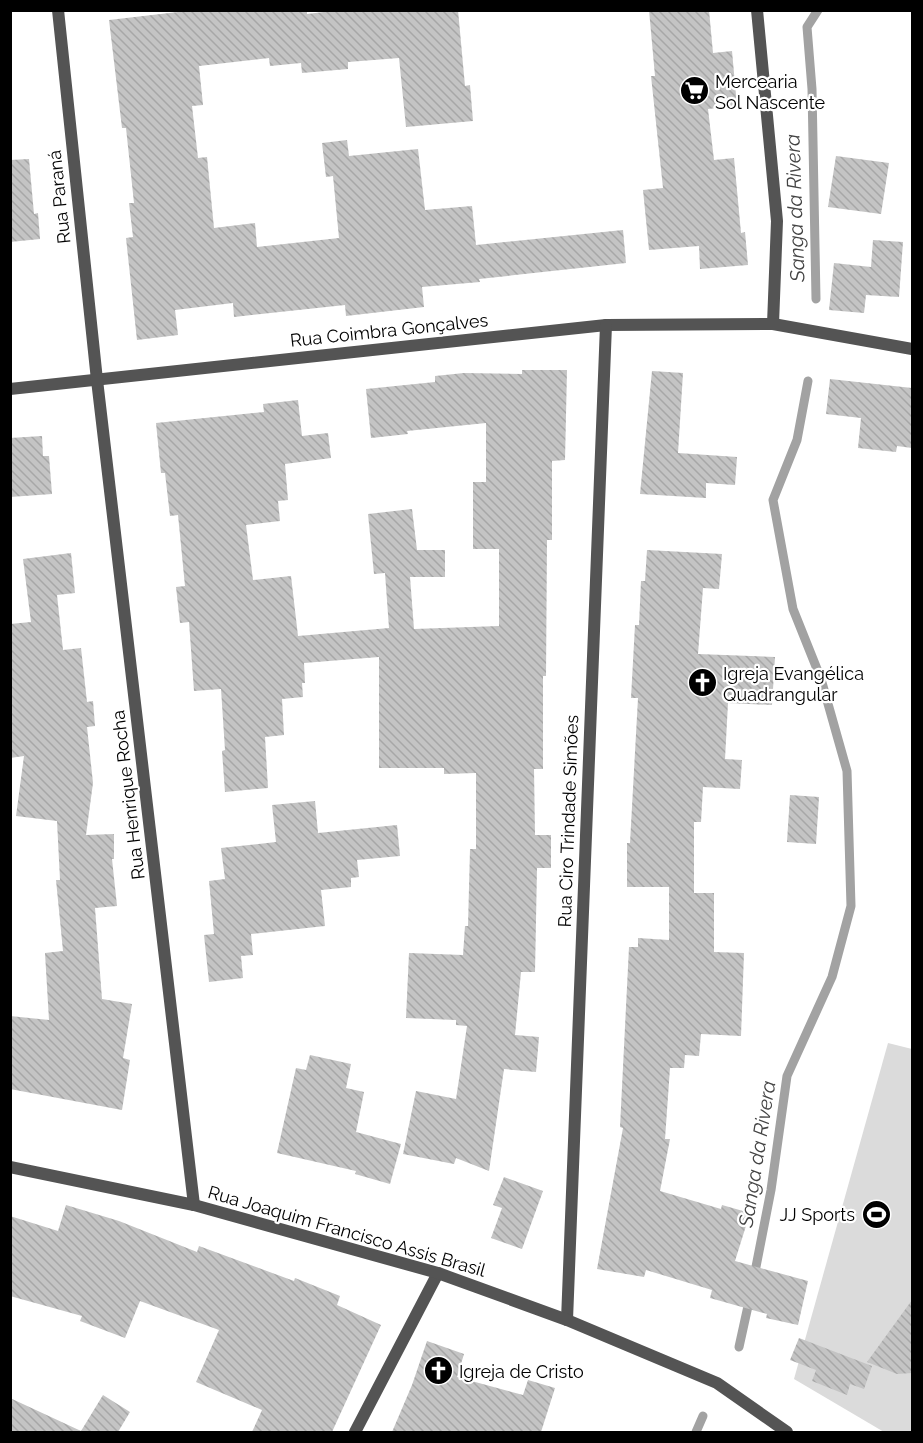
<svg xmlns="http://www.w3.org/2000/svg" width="923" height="1443" viewBox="0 0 923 1443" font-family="Raleway,sans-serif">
<defs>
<pattern id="building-back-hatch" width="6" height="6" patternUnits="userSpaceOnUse" patternTransform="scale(1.5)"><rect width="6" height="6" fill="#c4c4c4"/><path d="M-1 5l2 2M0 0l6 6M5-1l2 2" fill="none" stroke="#a7a7a7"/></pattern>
</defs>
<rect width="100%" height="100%" fill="#fff"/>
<!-- garden -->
<polygon fill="#dbdbdb" points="888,1043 912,1049 912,1432 884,1432 794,1379"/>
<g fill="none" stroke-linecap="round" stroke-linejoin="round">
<!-- stream -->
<g stroke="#a2a2a2" stroke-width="9">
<polyline points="816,299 812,89 807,27 818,10"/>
<polyline points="754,1277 771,1190 787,1076 832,977 851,906 847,771 821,679 793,609 773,500 797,440 808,381"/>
<polyline points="739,1347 750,1297"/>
<polyline points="696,1432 703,1416"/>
</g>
</g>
<!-- building -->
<g fill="url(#building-back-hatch)">
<polygon points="195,10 307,10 307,14 340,10 458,10 465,86 470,85 473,121 406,127 399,58 348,62 348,69 302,73 301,63 270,66 269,58 199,66 203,105 192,106 198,158 207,157 214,228 255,223 257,247 339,238 333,176 326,177 322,143 347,140 349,156 418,149 425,210 472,206 476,245 623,230 626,263 479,279 480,282 422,287 424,307 346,316 345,305 234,317 233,303 175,310 178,335 137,340 126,238 133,237 129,203 134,203 126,128 122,128 109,20"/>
<polygon points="649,10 709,10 713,53 732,51 737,106 708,109 714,160 734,158 741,233 745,232 748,265 700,269 699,246 649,250 643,190 663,188 651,76 655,76"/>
<polygon points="836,156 889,163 881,214 828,207"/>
<polygon points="29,159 34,214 38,213 40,239 10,242 10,160"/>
<polygon points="873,240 903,242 899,297 866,295 864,313 829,310 834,263 871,267"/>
<polygon points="522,370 567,370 565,460 552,461 552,540 547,540 546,676 543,676 543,769 534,769 535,835 551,835 551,868 537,868 535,972 521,972 515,1035 539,1037 536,1072 504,1069 489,1171 456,1158 454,1164 403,1154 416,1091 456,1099 467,1026 456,1025 456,1020 406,1018 409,953 463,955 465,926 468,926 470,849 476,849 476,773 444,774 444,768 379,768 379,657 304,663 305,683 302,683 303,697 282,699 284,735 265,737 268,788 225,792 222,751 225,750 221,689 194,691 189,622 180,623 176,587 185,586 178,515 170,516 165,473 161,473 156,423 264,412 263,404 298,400 302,436 328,433 331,458 285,464 288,500 278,501 280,521 246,525 253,580 291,576 298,636 389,628 385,573 374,574 368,514 412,509 417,550 445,550 445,577 410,577 414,629 499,626 499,549 473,549 473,482 486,482 486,423 407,431 408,434 371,438 366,389 435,382 435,376 464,373 522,374"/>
<polygon points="652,371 683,373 678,453 737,457 735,485 706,483 706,498 640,494"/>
<polygon points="830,379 912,388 912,448 897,446 896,452 858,448 861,418 826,414"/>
<polygon points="42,436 43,456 49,456 52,494 10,497 10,438"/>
<polygon points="647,550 722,554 719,589 703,588 698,654 775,657 772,705 728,703 725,759 742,760 740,789 703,787 701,822 694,822 694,893 714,893 714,952 744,953 741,1036 701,1034 699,1056 685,1055 684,1068 670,1068 665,1139 670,1139 660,1191 721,1209 722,1205 750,1213 735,1261 808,1281 798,1325 766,1318 767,1314 710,1298 712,1290 646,1270 644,1277 597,1269 623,1128 620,1127 629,947 638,947 638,938 669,940 669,887 627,887 627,843 630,843 638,698 631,698 635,625 639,625 641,581 645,581"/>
<polygon points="71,553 75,593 57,595 63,650 81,648 87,702 93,701 95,726 87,727 93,783 86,835 114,834 114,859 112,859 117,906 95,908 102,999 132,1004 123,1058 130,1060 122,1110 10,1089 10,1016 49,1020 45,953 63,951 56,880 60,880 57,821 16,816 24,756 10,758 10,624 31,622 23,559"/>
<polygon points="790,795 819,797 816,844 787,842"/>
<polygon points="315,801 318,833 397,825 400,856 357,860 359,877 351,878 351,887 321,890 325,926 251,934 253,955 241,956 243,978 209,982 204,935 214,934 209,881 225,879 221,848 276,842 272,805"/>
<polygon points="310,1055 351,1064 346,1088 364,1092 356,1132 401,1144 390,1184 355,1174 356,1171 277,1153 296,1068 306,1070"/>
<polygon points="504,1177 543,1191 522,1249 491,1238 502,1208 493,1205"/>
<polygon points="66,1205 119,1221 197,1252 199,1246 294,1281 295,1278 340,1296 337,1305 381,1325 332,1432 252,1432 262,1410 196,1382 219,1330 140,1301 125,1338 80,1321 82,1316 10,1296 10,1216 58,1231"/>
<polygon points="912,1300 912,1373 897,1374 867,1362"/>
<polygon points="799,1338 872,1366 864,1389 850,1384 847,1395 812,1381 816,1370 790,1360"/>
<polygon points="427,1341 464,1354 457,1377 523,1395 528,1380 555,1388 541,1432 392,1432 412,1385"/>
<polygon points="103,1395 130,1412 118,1432 10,1432 10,1398 81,1431"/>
</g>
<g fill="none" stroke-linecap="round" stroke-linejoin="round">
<!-- minor -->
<g stroke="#545454" stroke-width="12">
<polyline points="757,10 777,221 773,324"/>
<polyline points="10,389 606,325 773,324 912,349"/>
<polyline points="567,1320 606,325"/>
<polyline points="355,1432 438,1273"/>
</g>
<!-- tertiary -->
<g stroke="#545454" stroke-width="12">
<polyline points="58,10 97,380 194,1205"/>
<polyline points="10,1167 194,1205 438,1273 567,1320 717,1383 787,1432"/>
</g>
</g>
<!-- icons -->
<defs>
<symbol id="supermarket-disc" viewBox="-11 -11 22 22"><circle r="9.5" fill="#000" stroke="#fff"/><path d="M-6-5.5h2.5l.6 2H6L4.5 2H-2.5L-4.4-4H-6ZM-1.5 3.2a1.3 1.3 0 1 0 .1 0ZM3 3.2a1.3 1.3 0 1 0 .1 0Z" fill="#fff"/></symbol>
<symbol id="church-disc" viewBox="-11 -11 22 22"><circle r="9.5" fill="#000" stroke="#fff"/><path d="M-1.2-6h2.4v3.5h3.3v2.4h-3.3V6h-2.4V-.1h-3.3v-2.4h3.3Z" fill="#fff"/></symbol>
<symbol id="stadium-disc" viewBox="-11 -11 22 22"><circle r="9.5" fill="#000" stroke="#fff"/><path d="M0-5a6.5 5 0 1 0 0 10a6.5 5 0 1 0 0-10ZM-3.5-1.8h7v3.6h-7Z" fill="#fff"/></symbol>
</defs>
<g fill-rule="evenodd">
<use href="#supermarket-disc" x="678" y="74" width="33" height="33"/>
<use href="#church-disc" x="686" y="666" width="33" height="33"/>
<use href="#stadium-disc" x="860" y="1198" width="33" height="33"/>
<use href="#church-disc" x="422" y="1354" width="33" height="33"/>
</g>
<g text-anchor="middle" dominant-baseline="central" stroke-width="4.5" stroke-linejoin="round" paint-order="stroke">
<!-- poi labels -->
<g font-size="18" fill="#000" stroke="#fff" text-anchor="start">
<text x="715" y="81">Mercearia<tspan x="715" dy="21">Sol Nascente</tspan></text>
<text x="723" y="673">Igreja Evangélica<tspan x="723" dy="21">Quadrangular</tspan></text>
<text x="855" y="1214" text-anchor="end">JJ Sports</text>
<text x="459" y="1371">Igreja de Cristo</text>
</g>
<!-- street labels -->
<g font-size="18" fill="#000" stroke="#fff">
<text transform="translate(59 197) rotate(-96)">Rua Paraná</text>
<text transform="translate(389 330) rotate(-6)">Rua Coimbra Gonçalves</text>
<text transform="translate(128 795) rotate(-97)">Rua Henrique Rocha</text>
<text transform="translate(568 821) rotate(-88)">Rua Ciro Trindade Simões</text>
<text transform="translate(347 1231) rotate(16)">Rua Joaquim Francisco Assis Brasil</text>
</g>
<!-- water labels -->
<g font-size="20" font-style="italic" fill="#434343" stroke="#fff">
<text transform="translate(795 208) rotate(-92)">Sanga da Rivera</text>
<text transform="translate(757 1154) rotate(-81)">Sanga da Rivera</text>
</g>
</g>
<!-- border -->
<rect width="923" height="1443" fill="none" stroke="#000000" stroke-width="24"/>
</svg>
